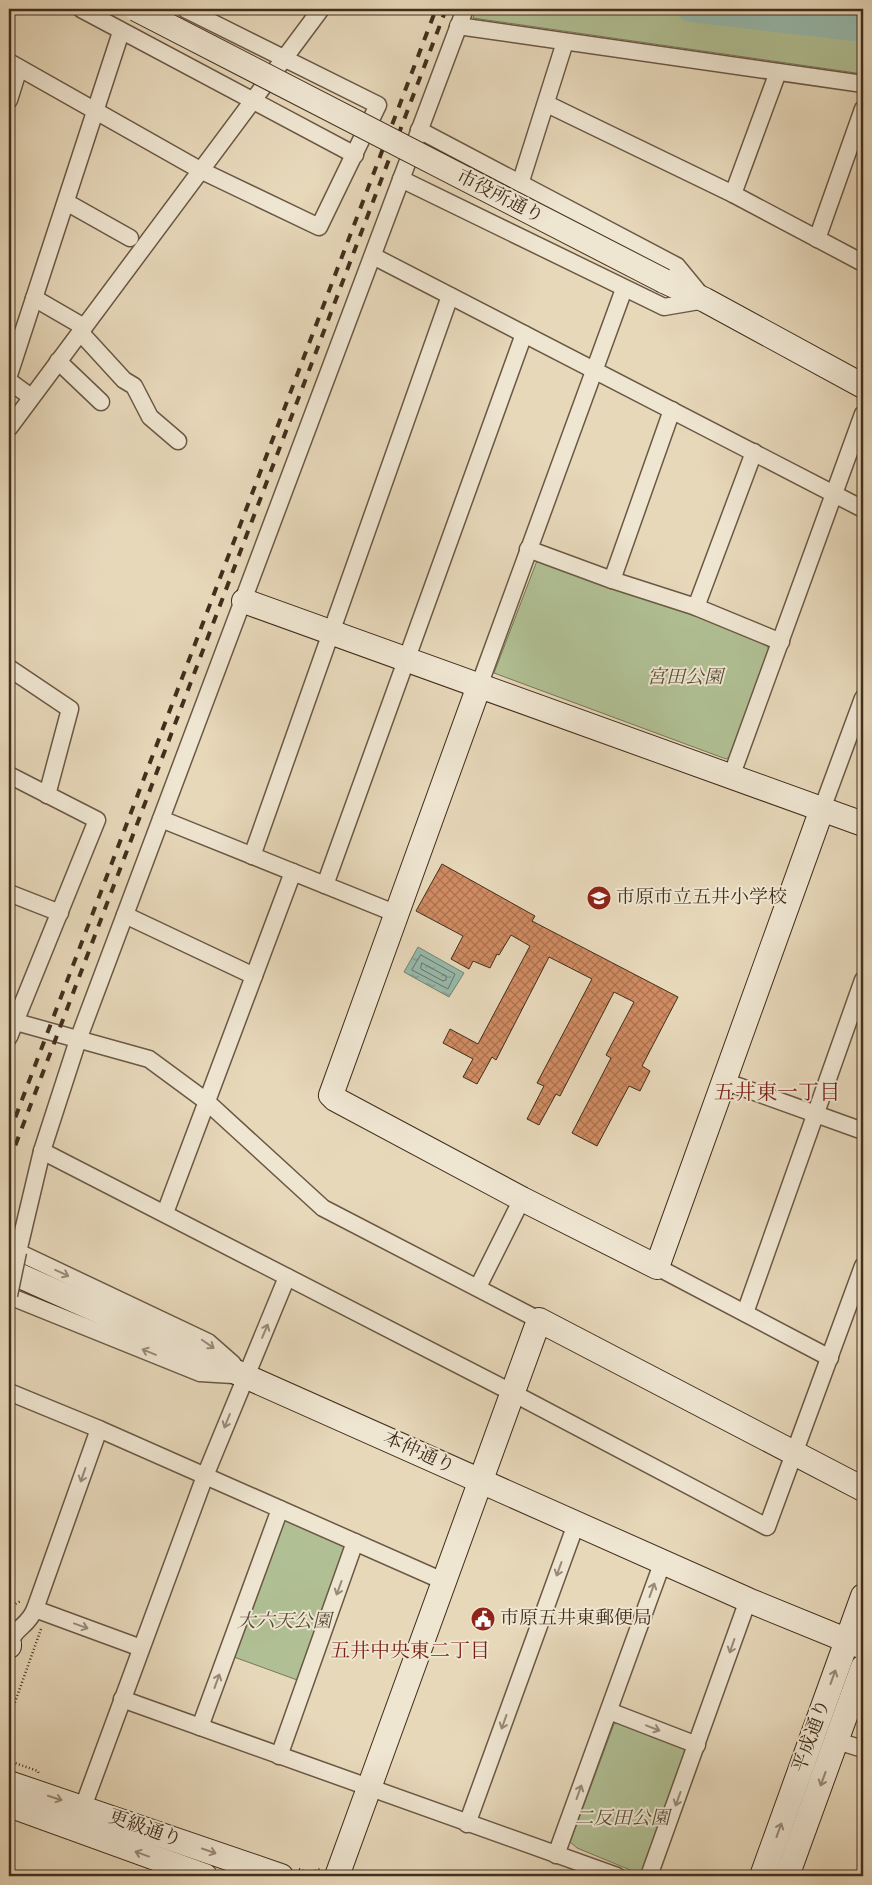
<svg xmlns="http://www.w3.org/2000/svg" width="872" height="1885" viewBox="0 0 872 1885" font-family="Vollkorn,'Noto Serif JP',serif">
<defs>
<pattern id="water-ripples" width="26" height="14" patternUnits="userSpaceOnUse" patternTransform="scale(1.25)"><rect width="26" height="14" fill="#97baad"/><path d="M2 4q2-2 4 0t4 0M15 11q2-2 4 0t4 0" fill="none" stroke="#7d988c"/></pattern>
<pattern id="building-cross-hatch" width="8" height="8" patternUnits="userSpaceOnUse" patternTransform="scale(1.25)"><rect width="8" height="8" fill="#d08b62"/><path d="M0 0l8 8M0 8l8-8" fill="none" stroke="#aa7250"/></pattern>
</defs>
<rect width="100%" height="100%" fill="#e7d8ba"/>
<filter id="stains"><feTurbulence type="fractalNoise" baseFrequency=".004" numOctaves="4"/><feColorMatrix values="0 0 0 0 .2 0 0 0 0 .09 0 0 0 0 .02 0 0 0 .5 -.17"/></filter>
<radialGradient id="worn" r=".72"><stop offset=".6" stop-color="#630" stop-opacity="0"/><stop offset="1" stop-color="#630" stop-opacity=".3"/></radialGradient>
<!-- green -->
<g fill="#b0c094" stroke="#797758">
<polygon points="476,9 863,9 863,74 473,18"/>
<polygon points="538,558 766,641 769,651 731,756 726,759 494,673"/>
<polygon points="284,1519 346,1545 300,1681 234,1657"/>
<polygon points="622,1720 687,1745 689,1751 647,1871 640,1874 577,1848 570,1842 614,1724"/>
</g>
<!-- water -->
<polygon fill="url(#water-ripples)" stroke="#758273" points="418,947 464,973 449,997 404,972"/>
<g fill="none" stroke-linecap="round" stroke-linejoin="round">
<!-- shore -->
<g stroke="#6c7464" stroke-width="1">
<polygon points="421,955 455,974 448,989 412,970"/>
<polygon points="422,963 446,976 446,980 443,981 421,969"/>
</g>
<!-- river -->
<polyline stroke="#97baad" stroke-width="26" points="690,9 863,29"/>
</g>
<!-- building -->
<polygon fill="url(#building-cross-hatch)" stroke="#422e1c" points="442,864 535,916 532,921 678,997 642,1066 650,1071 640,1091 629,1086 597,1146 572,1133 611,1058 606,1055 634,1002 614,992 560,1096 556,1094 539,1125 527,1119 544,1086 537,1083 592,979 549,957 496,1060 492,1057 477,1084 463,1077 473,1059 443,1043 450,1029 478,1044 530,946 511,935 499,955 497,954 490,968 473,961 469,969 451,959 463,936 416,911"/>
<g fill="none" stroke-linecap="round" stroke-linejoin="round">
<defs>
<g id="street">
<polyline points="81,9 355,155"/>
<polyline points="458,26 863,84"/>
<polyline points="9,62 200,170 319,227 378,105 185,9"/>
<polyline points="9,100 19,68"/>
<polyline points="547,104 733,194 863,263"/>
<polyline points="401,179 664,307 705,300 677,266 419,130"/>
<polyline points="520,184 565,42"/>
<polyline points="733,194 778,72"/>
<polyline points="66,202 130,238"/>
<polyline points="817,239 863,109"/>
<polyline points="373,256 863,509"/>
<polyline points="34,298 84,327"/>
<polyline points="80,332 124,380 134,386 150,417 178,441"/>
<polyline points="58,361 101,402"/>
<polyline points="9,375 121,32"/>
<polyline points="9,381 31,397"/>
<polyline points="9,428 321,9"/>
<polyline points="528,549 612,580 696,607 781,642"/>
<polyline points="612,580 672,410"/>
<polyline points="696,607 754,452"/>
<polyline points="9,668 70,709 47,795"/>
<polyline points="479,686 624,289"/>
<polyline points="9,775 97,820 9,1037"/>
<polyline points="731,777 863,414"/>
<polyline points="822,809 863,698"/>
<polyline points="161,819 397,914"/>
<polyline points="252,856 450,296"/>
<polyline points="325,885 524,334"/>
<polyline points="9,893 60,913"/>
<polyline points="125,915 254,976"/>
<polyline points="9,1020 149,1059 206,1101 323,1208 539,1320"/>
<polyline points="724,1081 863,1131"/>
<polyline points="42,1151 511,1392 767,1527 863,1266"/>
<polyline points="165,1213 293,872"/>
<polyline points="657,1267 830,1358"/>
<polyline points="478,1287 522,1199"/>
<polyline points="9,1296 200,1373 233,1375"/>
<polyline points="745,1313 863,980"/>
<polyline points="233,1364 208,1342 18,1252 42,1151 78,1040 465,9"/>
<polyline points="9,1392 99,1429 443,1581"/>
<polyline points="35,1609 141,1648"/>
<path d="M9 1645C16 1625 27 1628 35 1609L99 1429"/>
<polyline points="122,1699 617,1876"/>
<polyline points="609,1711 697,1745"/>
<polyline points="200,1727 280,1509"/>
<polyline points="837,1741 863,1749"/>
<polyline points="279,1756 355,1542"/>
<polyline points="83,1807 205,1476 287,1277"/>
<polyline points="467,1824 576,1524"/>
<polyline points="556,1855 663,1561"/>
<polyline points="649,1876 748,1600"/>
</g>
<g id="secondary">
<polyline points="664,281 705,300 863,386"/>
<polyline points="244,601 863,824"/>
<polyline points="479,686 331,1095 335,1099 522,1199 657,1267 822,809"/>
<polyline points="9,1271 748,1600 863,1647"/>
<polyline points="9,1644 9,1646"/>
<polyline points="9,1783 281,1876"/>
<polyline points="9,1805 205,1876"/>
<polyline points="337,1876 539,1320 863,1489"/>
<polyline points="762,1876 863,1596"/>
<polyline points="787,1876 863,1667"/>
</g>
</defs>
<!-- street casing -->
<use href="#street" stroke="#6b5844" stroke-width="19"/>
<!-- secondary casing -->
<use href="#secondary" stroke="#422e1c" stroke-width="26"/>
<!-- path -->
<g stroke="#422e1c" stroke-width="2.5" stroke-dasharray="1 2.5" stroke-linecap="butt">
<polyline points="9,1604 13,1605 21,1601"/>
<polyline points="9,1719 41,1629"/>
<polyline points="9,1761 38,1771 39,1774"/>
<polyline points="299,1869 309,1873 320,1869"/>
</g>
<!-- street -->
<use href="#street" stroke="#efe6d2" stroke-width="16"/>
<!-- secondary -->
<use href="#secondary" stroke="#efe6d2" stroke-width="24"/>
<!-- rail -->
<g stroke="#422e1c" stroke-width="4" stroke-dasharray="9 9" stroke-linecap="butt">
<polyline points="9,1134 436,9"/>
<polyline points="9,1162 446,9"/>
</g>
<defs>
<polyline id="street-bridge" points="9,1295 18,1252"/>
<polyline id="secondary-bridge" points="136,9 664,281"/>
</defs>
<!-- street-bridge casing -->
<use href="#street-bridge" stroke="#6b5844" stroke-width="19" stroke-linecap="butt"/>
<!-- secondary-bridge casing -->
<use href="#secondary-bridge" stroke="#422e1c" stroke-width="26" stroke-linecap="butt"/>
<!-- street-bridge -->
<use href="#street-bridge" stroke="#efe6d2" stroke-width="16"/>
<!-- secondary-bridge -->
<use href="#secondary-bridge" stroke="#efe6d2" stroke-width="24"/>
</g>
<!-- one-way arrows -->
<defs><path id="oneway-shaft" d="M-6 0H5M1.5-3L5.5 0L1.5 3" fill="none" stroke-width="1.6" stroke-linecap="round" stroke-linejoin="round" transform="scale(1.25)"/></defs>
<g stroke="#988a77">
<use href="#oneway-shaft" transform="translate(62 1273) rotate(25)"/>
<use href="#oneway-shaft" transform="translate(265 1331) rotate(-67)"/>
<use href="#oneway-shaft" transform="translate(208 1344) rotate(35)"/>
<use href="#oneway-shaft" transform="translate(149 1352) rotate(-158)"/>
<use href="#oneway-shaft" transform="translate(227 1421) rotate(112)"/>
<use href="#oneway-shaft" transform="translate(83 1475) rotate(109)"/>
<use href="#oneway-shaft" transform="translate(559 1569) rotate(110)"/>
<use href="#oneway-shaft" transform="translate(339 1588) rotate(110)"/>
<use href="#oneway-shaft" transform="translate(652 1590) rotate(-70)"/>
<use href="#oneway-shaft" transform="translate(81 1626) rotate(20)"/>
<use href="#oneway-shaft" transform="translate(732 1646) rotate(109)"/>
<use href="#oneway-shaft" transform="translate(833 1677) rotate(-70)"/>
<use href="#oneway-shaft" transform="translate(217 1681) rotate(-70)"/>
<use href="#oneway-shaft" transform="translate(504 1722) rotate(110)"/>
<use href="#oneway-shaft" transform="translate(653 1728) rotate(21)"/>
<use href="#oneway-shaft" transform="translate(823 1779) rotate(110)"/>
<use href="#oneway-shaft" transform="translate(579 1792) rotate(-70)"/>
<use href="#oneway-shaft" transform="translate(55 1798) rotate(18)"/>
<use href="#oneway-shaft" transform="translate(678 1799) rotate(110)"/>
<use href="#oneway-shaft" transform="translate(779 1830) rotate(-70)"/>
<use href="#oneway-shaft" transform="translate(209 1851) rotate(19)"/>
<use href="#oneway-shaft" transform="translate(142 1854) rotate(-160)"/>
</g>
<!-- icons -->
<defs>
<symbol id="school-disc" viewBox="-11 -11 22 22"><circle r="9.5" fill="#8f2418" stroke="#efe6d2"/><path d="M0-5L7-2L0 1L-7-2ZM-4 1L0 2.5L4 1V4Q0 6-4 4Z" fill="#fff"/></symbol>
<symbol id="civic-disc" viewBox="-11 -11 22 22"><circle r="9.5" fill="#8f2418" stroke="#efe6d2"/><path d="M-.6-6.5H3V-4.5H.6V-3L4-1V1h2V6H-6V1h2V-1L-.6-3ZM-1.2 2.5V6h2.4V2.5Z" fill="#fff"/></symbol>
</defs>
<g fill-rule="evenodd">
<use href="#school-disc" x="585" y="884" width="28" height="28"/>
<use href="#civic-disc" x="469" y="1605" width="28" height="28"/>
</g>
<g text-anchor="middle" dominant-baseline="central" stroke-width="4" stroke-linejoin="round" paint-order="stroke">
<!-- street labels -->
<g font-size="19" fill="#422e1c" stroke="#efe6d2">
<text transform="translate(500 197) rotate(27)">市役所通り</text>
<text transform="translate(419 1453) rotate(24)">本仲通り</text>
<text transform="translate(812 1736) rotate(-70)">平成通り</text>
<text transform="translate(145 1829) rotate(19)">更級通り</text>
</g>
<!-- park labels -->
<g font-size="19" font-style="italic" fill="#584b34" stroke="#efe6d2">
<text x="685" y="678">宮田公園</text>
<text x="284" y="1622">大六天公園</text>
<text x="622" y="1819">二反田公園</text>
</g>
<!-- poi labels -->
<g font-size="19" fill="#422e1c" stroke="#efe6d2" text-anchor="start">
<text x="616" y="898">市原市立五井小学校</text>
<text x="500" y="1619">市原五井東郵便局</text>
</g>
<!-- neighbourhood labels -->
<g font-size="20" fill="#7a1f14" stroke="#efe6d2">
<text x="410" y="1652">五井中央東二丁目</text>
</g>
<!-- quarter labels -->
<g font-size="21" fill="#7a1f14" stroke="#efe6d2">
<text x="777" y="1093">五井東一丁目</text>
</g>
</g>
<!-- margin -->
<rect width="872" height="1885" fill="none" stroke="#e7d8ba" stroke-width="30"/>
<rect x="10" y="10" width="852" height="1865" fill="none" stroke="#422e1c" stroke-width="2.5"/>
<rect x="15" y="15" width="842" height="1855" fill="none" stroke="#422e1c"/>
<rect width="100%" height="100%" filter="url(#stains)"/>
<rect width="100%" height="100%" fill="url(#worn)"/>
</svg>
